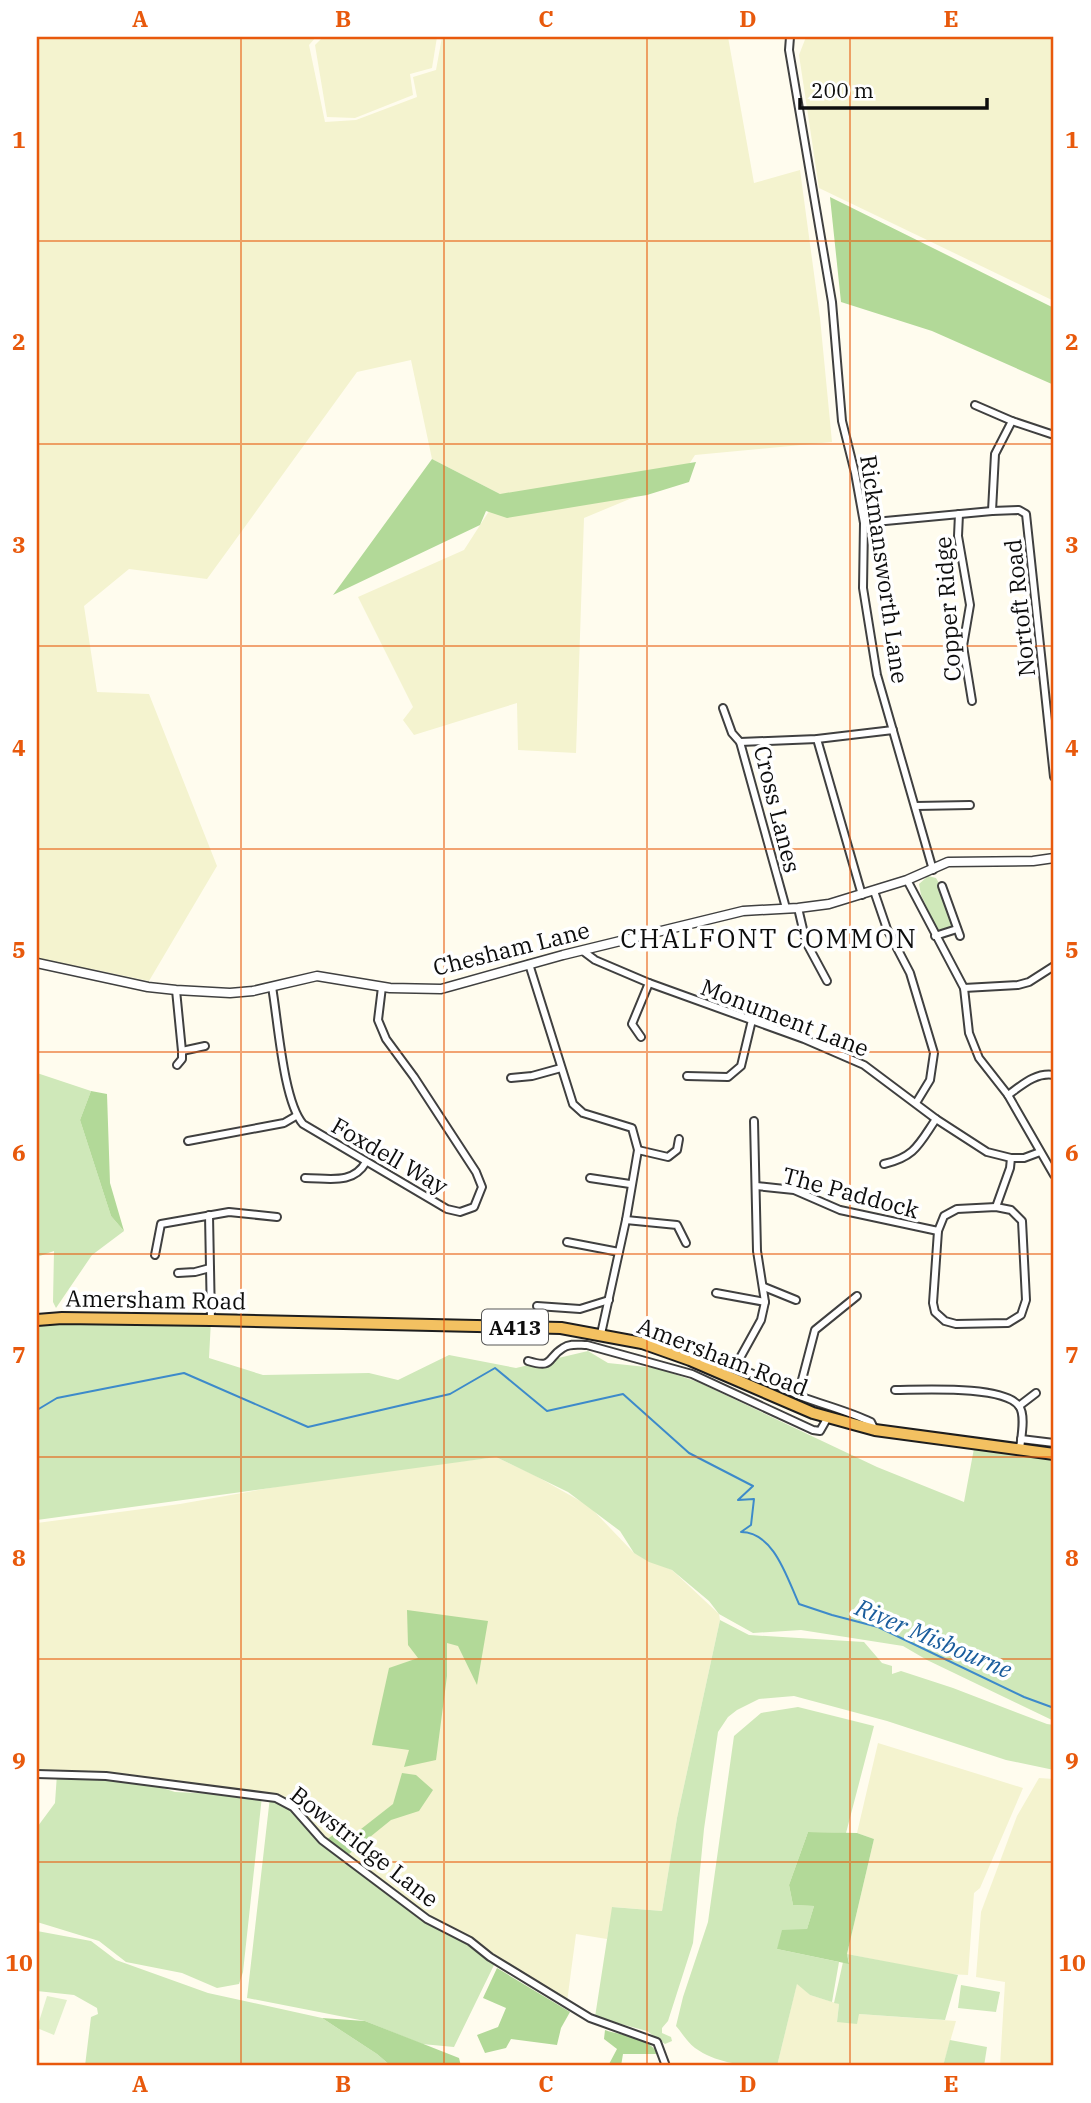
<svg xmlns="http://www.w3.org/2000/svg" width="1091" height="2103" viewBox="0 0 1091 2103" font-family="'IBM Plex Serif',serif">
<rect width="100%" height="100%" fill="#fffcee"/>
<!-- farmland -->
<g fill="#f4f3cf">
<polygon points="37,37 154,37 159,39 161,37 316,37 309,45 325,122 356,120 417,97 413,77 436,70 442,37 728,37 754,183 800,170 820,318 832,442 695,455 680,478 584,518 576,753 518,750 517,703 414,735 403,720 413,707 358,597 464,550 500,494 432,459 411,360 357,372 207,579 129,569 84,606 97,692 149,694 217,866 149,981 37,958"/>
<polygon points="323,37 437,37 432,68 410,74 413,95 355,118 327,117 315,45"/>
<polygon points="806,37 1054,37 1054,301 819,188 799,55"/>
<polygon points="496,1457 536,1476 589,1506 634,1553 672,1570 719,1614 720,1620 677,1818 662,1911 613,1907 607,1939 576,1934 567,2002 427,1919 322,1840 276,1798 106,1776 37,1774 37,1523 180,1504 332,1477"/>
<polygon points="878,1743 1023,1788 980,1888 974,1893 968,1975 947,1974 847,1954 874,1839 857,1833"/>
<polygon points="1039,1778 1054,1779 1054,2066 1000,2066 1005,1982 976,1977 981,1912 1017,1816"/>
<polygon points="797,1983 810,1995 839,2004 837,2022 859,2014 956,2021 943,2066 777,2066"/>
</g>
<!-- green -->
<g fill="#cfe8b9">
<path d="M928 876 936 878 939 883 953 922C951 928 944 932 937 929L921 895 919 884Z"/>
<polygon points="37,1073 91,1091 80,1120 111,1216 124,1231 92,1255 56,1308 53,1302 54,1251 37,1257"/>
<polygon points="37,1318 211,1320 209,1358 263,1375 369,1373 398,1380 449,1355 516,1368 588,1351 608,1363 656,1368 698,1382 877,1467 964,1502 975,1443 1054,1454 1054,1721 927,1660 903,1646 801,1630 753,1633 719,1614 709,1601 672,1570 649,1562 634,1553 620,1531 568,1492 496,1457 37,1520"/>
<polygon points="720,1620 749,1635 864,1642 882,1663 892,1666 892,1674 901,1671 953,1688 1047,1724 1054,1725 1054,1770 1006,1760 887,1721 794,1696 759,1699 737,1710 728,1717 718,1732 704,1829 693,1943 668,2021 662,2028 662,2033 671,2037 672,2041 665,2044 647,2031 595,2017 612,1907 662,1911 677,1818"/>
<path d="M798 1707 874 1726 846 1833 808 1832 789 1885 793 1905 814 1906 807 1929 777 1949 839 1962 832 2002 810 1995 797 1984 777 2066C748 2066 719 2065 695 2048 688 2043 682 2033 676 2026L683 1997 708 1922 734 1736 761 1713Z"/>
<polygon points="57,1774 138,1780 175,1792 262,1796 243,1972 239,1984 217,1988 182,1973 126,1962 99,1941 37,1922 38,1826 55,1803"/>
<polygon points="270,1797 276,1798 314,1832 427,1919 470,1941 496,1961 454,2047 422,2044 365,2021 247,1998"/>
<polygon points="37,1931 91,1941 116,1960 208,1993 322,2018 377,2054 391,2066 85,2066 91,2017 98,2014 97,2008 74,1995 37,1991"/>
<polygon points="847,1954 958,1975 945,2020 859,2014 857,2024 837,2022 839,2004 834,2003 843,1962 849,1963"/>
<polygon points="961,1985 1000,1992 996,2012 958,2008"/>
<polygon points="950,2040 987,2047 984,2066 943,2066"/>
</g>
<!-- forest -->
<g fill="#b2d998">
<polygon points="830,197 1054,308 1054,385 932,331 841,302"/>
<polygon points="432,459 500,494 696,462 689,482 647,495 507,518 486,511 480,525 333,595"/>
<polygon points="91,1091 107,1094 110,1183 124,1231 111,1216 80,1120"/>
<polygon points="407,1610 488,1621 477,1685 458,1646 447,1643 447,1676 436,1760 404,1767 409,1750 372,1745 389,1668 418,1658 408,1645"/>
<polygon points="402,1773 416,1775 433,1790 419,1811 391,1820 349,1854 326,1840 336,1833 347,1840 393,1804"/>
<polygon points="808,1832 857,1833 874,1839 847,1954 849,1964 777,1949 782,1930 807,1929 814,1906 793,1905 789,1885"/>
<polygon points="497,1968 570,2012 561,2028 557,2045 511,2039 506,2048 485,2053 477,2035 498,2027 506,2008 483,1998"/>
<polygon points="322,2018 365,2021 459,2058 461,2066 391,2066 377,2054"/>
<path d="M605 2030C622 2036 648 2036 658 2054H623L621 2066H608L617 2049 604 2039Z"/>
</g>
<!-- pitch -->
<polygon fill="#e1f0ca" points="47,1996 67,2000 54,2035 37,2028"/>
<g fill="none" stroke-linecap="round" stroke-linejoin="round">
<!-- stream -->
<path stroke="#3d8aca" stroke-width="2" d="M37 1410 57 1398 184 1373 308 1427 450 1394 495 1368 547 1411 623 1394 689 1453 753 1486 738 1500 754 1499 751 1525 741 1532C774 1532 787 1578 799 1604L832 1615 878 1627 1024 1697 1054 1708"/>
<defs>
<g id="minor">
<polyline points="790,37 789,50 832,302 842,421 855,473 864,523 863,588 877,675 933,870"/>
<polyline points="975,405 1012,421"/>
<polyline points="992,511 995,454 1012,421 1054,435"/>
<polyline points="959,514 958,536 970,605 963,646 972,701"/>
<polyline points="864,523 992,511 1019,510 1026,514 1054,777"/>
<polyline points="723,708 732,733 740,742 786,908"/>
<polyline points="817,739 862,895"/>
<polyline points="740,742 817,739 893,730"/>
<polyline points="916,806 970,805"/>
<polyline points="907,880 964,988 969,1033 979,1058 1008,1095 1054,1175"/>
<polyline points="942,886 960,936"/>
<polyline points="874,891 887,929 910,973 934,1053 930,1080 916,1103"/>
<polyline points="798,908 806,942 827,981"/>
<polyline points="935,936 957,929"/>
<polyline points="583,951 595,960 649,983 804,1039 864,1065 936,1119 987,1152 1011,1158 1024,1158 1040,1152"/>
<polyline points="529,964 573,1104 583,1113 632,1128 638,1150 626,1220 601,1334"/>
<path d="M272 987C278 1020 283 1101 303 1124L447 1209 460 1212 474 1207 482 1187 476 1172 414 1077 386 1039 378 1020 382 987"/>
<polyline points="964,988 1018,985 1029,982 1054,966"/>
<polyline points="176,990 182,1051 182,1059 177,1065"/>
<polyline points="641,1037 632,1024 649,983"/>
<polyline points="182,1051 205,1046"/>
<polyline points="687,1076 728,1077 741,1066 752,1020"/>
<polyline points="511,1078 532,1076 561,1068"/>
<path d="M1008 1095C1022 1085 1036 1072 1054 1075"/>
<polyline points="188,1141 284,1123 296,1116"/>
<polyline points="638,1150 668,1157 677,1150 679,1139"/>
<path d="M884 1164C915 1157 919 1144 936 1119"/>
<path d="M305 1178C329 1178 353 1185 366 1162"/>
<polyline points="590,1178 630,1184"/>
<polyline points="756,1186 794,1190 840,1210 938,1231"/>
<polygon points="996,1207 1011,1210 1022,1221 1026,1300 1021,1315 1008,1323 956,1324 945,1321 935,1312 933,1303 938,1231 944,1216 957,1209"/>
<polyline points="996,1207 1010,1168 1011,1158"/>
<polyline points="209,1215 211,1320"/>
<polyline points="626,1220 677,1225 686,1243"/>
<polyline points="567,1242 619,1252"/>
<polyline points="155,1255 161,1224 229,1212 277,1217"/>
<polyline points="178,1273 195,1272 210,1268"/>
<polyline points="764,1287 796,1300"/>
<polyline points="716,1293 765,1302"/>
<polyline points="537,1306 580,1309 609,1300"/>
<path d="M690 1360 694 1355C724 1356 771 1384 800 1396 823 1405 848 1411 871 1422L875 1430"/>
<path d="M528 1361C555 1369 546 1358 563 1348 570 1343 579 1345 587 1345L692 1374 813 1430 820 1431 828 1417"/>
<polyline points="735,1367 761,1320 765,1302 757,1251 754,1121"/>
<path d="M895 1390C921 1390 1003 1385 1019 1406 1026 1415 1021 1438 1020 1449"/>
<polyline points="798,1395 815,1330 857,1296"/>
<polyline points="1019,1406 1036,1393"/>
<polyline points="1021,1439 1054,1443"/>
<polyline points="37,1774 106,1776 276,1798 293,1807 322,1840 427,1919 470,1941 490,1957 590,2018 657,2042 666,2066"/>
</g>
<polyline id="tertiary" points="37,963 148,987 176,990 230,993 253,991 317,976 390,988 441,989 563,955 743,911 798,908 829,904 907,880 948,862 1033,861 1054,858"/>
<polyline id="trunk" points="37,1320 62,1318 211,1320 561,1328 642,1343 690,1360 813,1413 875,1430 1054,1454"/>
</defs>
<!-- minor casing -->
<use href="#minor" stroke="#404040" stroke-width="10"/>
<!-- tertiary casing -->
<use href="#tertiary" stroke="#404040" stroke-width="11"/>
<!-- trunk casing -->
<use href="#trunk" stroke="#1e1e1e" stroke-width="14"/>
<!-- minor -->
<use href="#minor" stroke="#fff" stroke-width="6"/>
<!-- tertiary -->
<use href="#tertiary" stroke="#fff" stroke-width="8"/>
<!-- trunk -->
<use href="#trunk" stroke="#f3c161" stroke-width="10"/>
</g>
<!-- grid -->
<path fill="none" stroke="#e8590c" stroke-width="2" stroke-opacity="0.55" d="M241 37V2066M444 37V2066M647 37V2066M850 37V2066M37 241H1054M37 444H1054M37 646H1054M37 849H1054M37 1052H1054M37 1254H1054M37 1457H1054M37 1659H1054M37 1862H1054"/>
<g text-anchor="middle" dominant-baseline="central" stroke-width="7" stroke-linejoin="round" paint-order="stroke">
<!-- shield labels -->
<rect fill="#fff" stroke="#565656" stroke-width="2" x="482" y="1309.5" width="66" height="35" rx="5"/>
<g font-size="21" font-weight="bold" fill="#0d0d0d">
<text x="515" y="1327">A413</text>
</g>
<!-- street labels -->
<g font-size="23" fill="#0d0d0d" stroke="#fff">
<text transform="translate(885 569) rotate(82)">Rickmansworth Lane</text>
<text transform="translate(1019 608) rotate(-96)">Nortoft Road</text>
<text transform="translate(947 609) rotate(-94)">Copper Ridge</text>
<text transform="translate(778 809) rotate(76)">Cross Lanes</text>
<text transform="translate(511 948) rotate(-14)">Chesham Lane</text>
<text transform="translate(785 1017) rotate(21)">Monument Lane</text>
<text transform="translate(390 1155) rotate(30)">Foxdell Way</text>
<text transform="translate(851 1192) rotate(15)">The Paddock</text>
<text transform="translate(156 1299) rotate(1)">Amersham Road</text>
<text transform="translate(723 1356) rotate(21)">Amersham Road</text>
<text transform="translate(365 1846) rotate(38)">Bowstridge Lane</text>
</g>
<!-- water labels -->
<g font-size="24" font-style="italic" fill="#195c9c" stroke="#fff">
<text transform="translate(934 1638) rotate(23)">River Misbourne</text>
</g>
<!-- quarter labels -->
<g font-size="26" letter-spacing="2" fill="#0d0d0d" stroke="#fff">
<text x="769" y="938">CHALFONT COMMON</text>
</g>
</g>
<!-- border -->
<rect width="1091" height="2103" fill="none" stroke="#ffffff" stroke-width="77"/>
<!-- scale -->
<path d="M800 98v10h187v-10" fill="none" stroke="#0d0d0d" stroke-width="3.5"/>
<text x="811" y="98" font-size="21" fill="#0d0d0d" stroke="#ffffff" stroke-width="5" paint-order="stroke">200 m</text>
<rect x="38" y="38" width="1014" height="2026" fill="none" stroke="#e8590c" stroke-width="2.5"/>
<g font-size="23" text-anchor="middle" font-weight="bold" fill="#e8590c">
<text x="140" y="27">A</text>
<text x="343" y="27">B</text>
<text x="546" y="27">C</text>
<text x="748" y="27">D</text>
<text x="951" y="27">E</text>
<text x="19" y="148">1</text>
<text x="1072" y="148">1</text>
<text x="19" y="350">2</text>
<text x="1072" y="350">2</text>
<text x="19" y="553">3</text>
<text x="1072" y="553">3</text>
<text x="19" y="756">4</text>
<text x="1072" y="756">4</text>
<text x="19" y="958">5</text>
<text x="1072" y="958">5</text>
<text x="19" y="1161">6</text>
<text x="1072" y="1161">6</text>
<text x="19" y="1363">7</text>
<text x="1072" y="1363">7</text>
<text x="19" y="1566">8</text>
<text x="1072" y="1566">8</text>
<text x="19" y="1769">9</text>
<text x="1072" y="1769">9</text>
<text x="19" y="1971">10</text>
<text x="1072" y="1971">10</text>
<text x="140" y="2092">A</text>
<text x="343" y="2092">B</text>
<text x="546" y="2092">C</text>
<text x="748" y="2092">D</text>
<text x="951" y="2092">E</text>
</g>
</svg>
